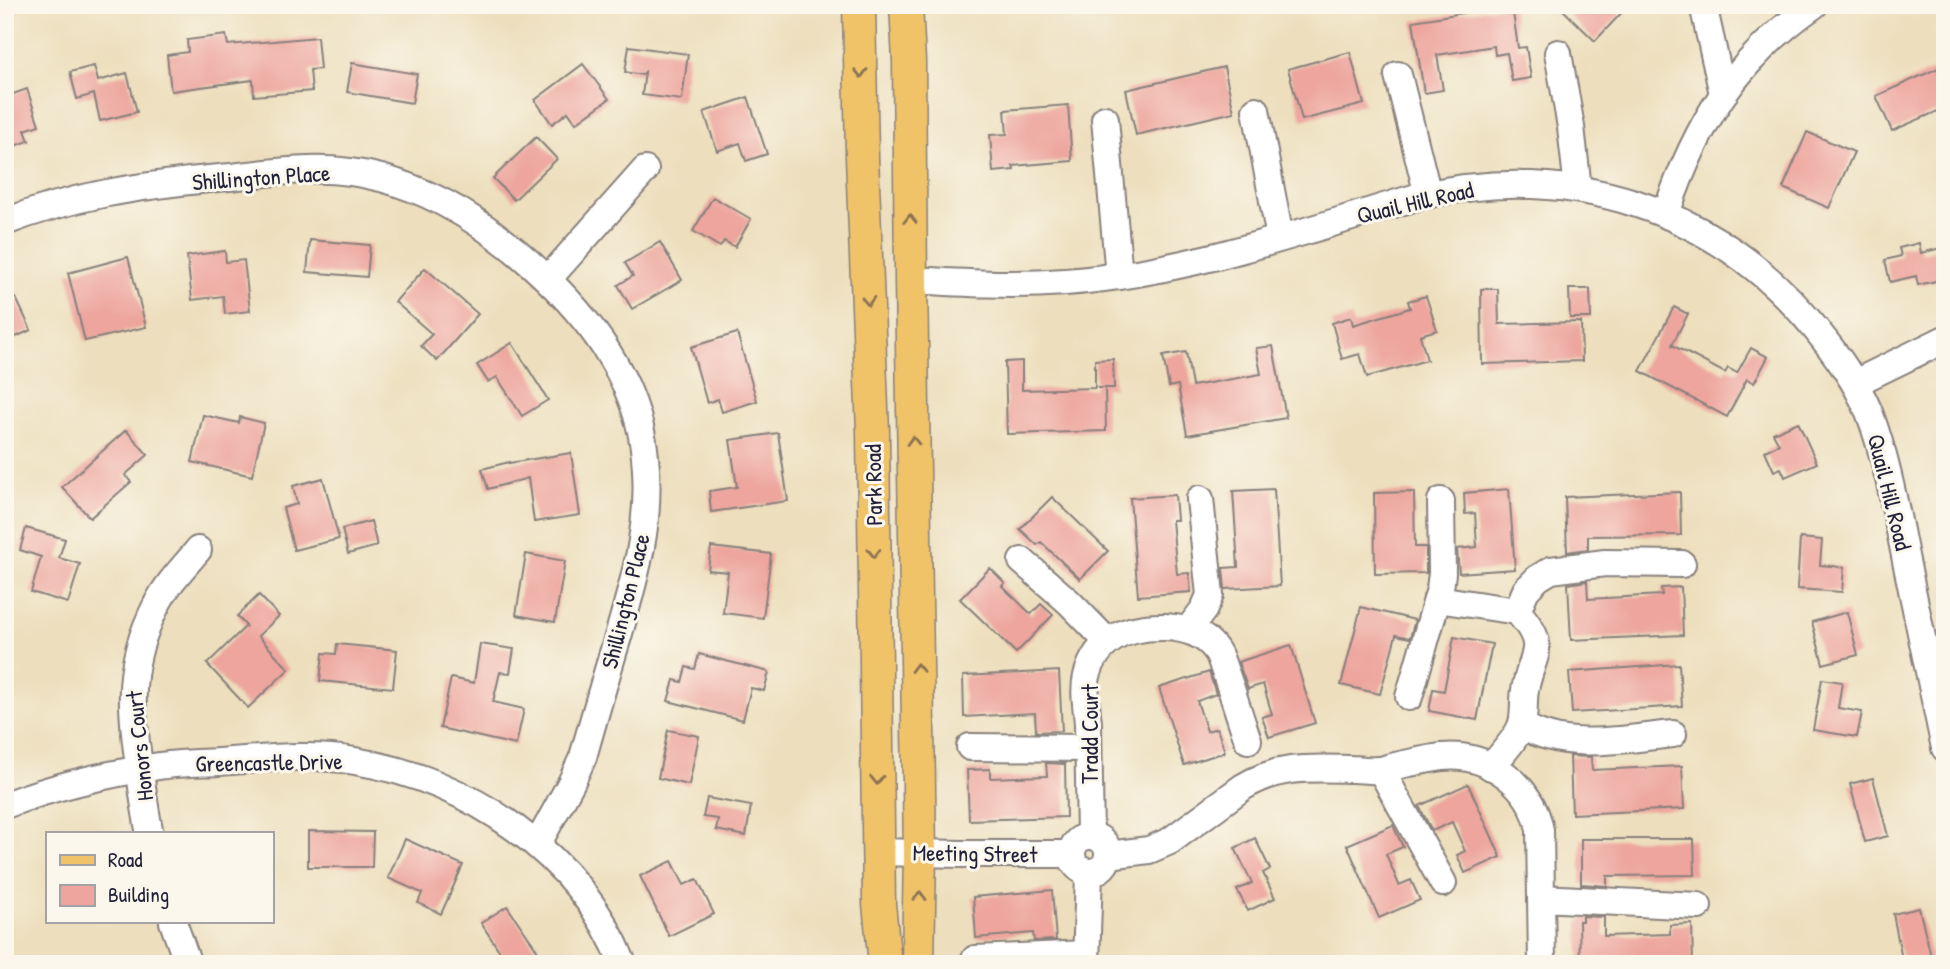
<svg xmlns="http://www.w3.org/2000/svg" width="1950" height="969" viewBox="0 0 1950 969" font-family="'Patrick Hand',sans-serif">
<rect width="100%" height="100%" fill="#fbf7ec"/>
<filter id="ink" filterUnits="userSpaceOnUse"><feTurbulence type="fractalNoise" baseFrequency=".0143" numOctaves="2"/><feDisplacementMap in="SourceGraphic" scale="14" xChannelSelector="R" yChannelSelector="G"/><feConvolveMatrix kernelMatrix="1 2 1 2 8 2 1 2 1" color-interpolation-filters="sRGB"/></filter>
<filter id="wash" filterUnits="userSpaceOnUse"><feTurbulence type="fractalNoise" baseFrequency=".00686" numOctaves="4" result="noise"/><feDisplacementMap in="SourceGraphic" scale="28" xChannelSelector="R" yChannelSelector="G"/><feGaussianBlur stdDeviation="1.57" result="paint"/><feColorMatrix in="noise" values="0 0 0 0 0 0 0 0 0 0 0 0 0 0 0 0 0 1.4 0 .05"/><feComposite in="paint" operator="in"/></filter>
<g filter="url(#wash)">
<rect width="100%" height="100%" fill="#eddfbd"/>
<g id="blocks">
<!-- building -->
<g fill="#eda59d">
<polygon points="1512,5 1518,48 1526,47 1531,78 1512,81 1507,53 1495,55 1494,46 1437,55 1443,90 1424,93 1413,21"/>
<polygon points="1558,5 1629,5 1595,41"/>
<polygon points="226,35 228,45 317,37 320,69 310,70 312,91 254,96 253,80 171,91 167,55 188,52 187,40"/>
<polygon points="629,46 688,54 682,100 642,95 645,72 642,75 625,72"/>
<polygon points="1350,52 1364,104 1302,120 1288,69"/>
<polygon points="352,63 417,74 412,103 347,92"/>
<polygon points="583,64 609,99 576,123 568,112 552,124 535,100"/>
<polygon points="1945,65 1945,108 1892,131 1876,96"/>
<polygon points="94,66 98,81 127,73 137,112 100,121 94,94 77,99 70,72"/>
<polygon points="1224,67 1234,112 1136,135 1126,90"/>
<polygon points="27,89 39,125 25,130 29,141 5,149 5,97"/>
<polygon points="748,97 767,154 746,161 740,143 717,151 704,112"/>
<polygon points="1068,105 1072,161 1013,166 1014,170 993,172 990,135 1007,134 1005,110"/>
<polygon points="1807,132 1854,152 1829,208 1783,188"/>
<polygon points="536,137 557,159 514,200 493,178"/>
<polygon points="713,197 751,219 735,247 724,241 720,247 693,231"/>
<polygon points="310,240 370,245 367,277 307,272"/>
<polygon points="660,242 682,280 632,309 618,285 633,276 625,263"/>
<polygon points="1919,243 1921,253 1945,247 1945,279 1918,285 1916,276 1890,282 1885,260 1901,256 1899,248"/>
<polygon points="225,251 226,262 244,260 250,311 225,314 223,296 192,300 187,256"/>
<polygon points="128,257 146,327 85,341 68,273"/>
<polygon points="425,268 478,314 437,361 421,346 432,334 395,302"/>
<polygon points="1481,289 1498,289 1499,324 1581,322 1582,361 1482,364"/>
<polygon points="1569,289 1590,289 1591,318 1570,318"/>
<polygon points="1426,296 1437,330 1420,335 1427,360 1367,377 1360,354 1342,359 1332,323 1351,317 1353,325 1410,308 1408,301"/>
<polygon points="16,298 31,330 5,342 5,303"/>
<polygon points="1674,307 1688,314 1672,345 1725,373 1728,368 1737,373 1751,348 1768,357 1754,383 1747,379 1727,417 1640,371"/>
<polygon points="737,333 757,401 722,412 718,399 707,403 691,347"/>
<polygon points="512,343 548,400 522,416 497,377 488,382 477,365"/>
<polygon points="1273,346 1286,418 1187,435 1178,385 1169,387 1163,356 1186,352 1192,386 1261,374 1256,348"/>
<polygon points="1113,359 1114,388 1097,388 1105,388 1106,431 1007,434 1005,362 1022,361 1022,390 1095,388 1095,360"/>
<polygon points="203,415 239,423 240,417 264,423 252,476 192,462"/>
<polygon points="1798,422 1817,463 1785,477 1781,468 1774,471 1765,451 1779,444 1773,433"/>
<polygon points="126,430 148,455 125,475 131,482 90,518 62,487"/>
<polygon points="778,433 788,501 711,512 709,491 737,487 730,440"/>
<polygon points="571,453 580,515 534,522 528,478 488,489 482,469 509,462 509,463"/>
<polygon points="323,478 339,539 294,550 283,508 297,504 293,486"/>
<polygon points="1274,489 1280,586 1225,589 1223,568 1238,567 1233,491"/>
<polygon points="1509,489 1515,569 1459,573 1457,549 1477,547 1475,513 1465,514 1464,493"/>
<polygon points="1414,492 1415,547 1426,547 1426,573 1375,574 1374,493"/>
<polygon points="1680,492 1681,535 1588,536 1588,549 1567,552 1565,497"/>
<polygon points="1175,495 1177,520 1172,520 1177,574 1189,573 1191,592 1138,596 1130,498"/>
<polygon points="1052,497 1108,551 1080,579 1041,542 1037,545 1020,529"/>
<polygon points="371,521 377,546 348,554 342,529"/>
<polygon points="26,528 65,539 59,558 80,564 68,603 31,592 41,557 20,550"/>
<polygon points="1800,538 1822,540 1820,565 1844,567 1842,592 1797,589"/>
<polygon points="711,547 771,554 763,618 723,613 728,572 708,570"/>
<polygon points="526,554 565,561 555,622 516,615"/>
<polygon points="990,568 1005,583 1002,586 1031,614 1041,604 1053,615 1016,653 960,599"/>
<polygon points="1587,581 1588,599 1662,595 1661,588 1681,587 1683,635 1571,640 1568,584"/>
<polygon points="259,595 279,616 258,636 289,669 248,708 207,664 246,626 237,616"/>
<polygon points="1361,607 1415,620 1410,638 1396,635 1380,694 1341,685"/>
<polygon points="1847,612 1858,655 1823,664 1812,622"/>
<polygon points="1454,637 1492,644 1477,720 1429,711 1433,689 1444,691"/>
<polygon points="337,644 397,650 393,688 320,681 323,653 336,654"/>
<polygon points="480,644 514,649 510,673 500,672 493,702 524,709 516,745 440,728 451,678 474,683"/>
<polygon points="1291,645 1315,723 1269,737 1262,717 1272,714 1263,684 1248,689 1238,662"/>
<polygon points="699,654 769,672 764,691 751,688 743,720 668,701 674,680 682,682 686,667 695,669"/>
<polygon points="1679,664 1682,706 1572,713 1569,672"/>
<polygon points="1059,671 1062,731 1036,732 1035,713 964,717 963,676"/>
<polygon points="1209,672 1216,694 1197,701 1207,731 1217,728 1225,752 1184,765 1159,688"/>
<polygon points="1822,679 1842,682 1838,708 1862,712 1857,737 1813,730"/>
<polygon points="668,730 699,736 689,785 658,778"/>
<polygon points="1570,756 1591,757 1592,770 1682,766 1684,809 1572,814"/>
<polygon points="1046,763 1065,764 1066,817 969,820 967,770 990,769 990,778 1047,776"/>
<polygon points="1873,778 1888,836 1865,842 1850,784"/>
<polygon points="1468,784 1501,857 1465,873 1457,855 1465,851 1452,822 1432,831 1419,806"/>
<polygon points="707,798 751,806 746,836 716,830 718,819 703,817"/>
<polygon points="1393,825 1403,847 1386,854 1399,885 1411,880 1420,900 1379,918 1347,845"/>
<polygon points="308,831 373,832 372,867 308,867"/>
<polygon points="1255,838 1270,869 1263,873 1275,898 1248,911 1237,890 1252,883 1235,848"/>
<polygon points="405,839 463,865 441,914 418,903 422,893 388,878"/>
<polygon points="1581,839 1694,839 1695,875 1607,876 1607,886 1581,884"/>
<polygon points="672,861 684,885 697,879 714,914 669,936 640,876"/>
<polygon points="1052,890 1056,940 1034,941 1033,933 976,938 973,897"/>
<polygon points="507,906 542,957 532,964 508,964 481,923"/>
<polygon points="1919,908 1933,964 1903,964 1893,914"/>
<polygon points="1582,916 1604,917 1604,936 1670,934 1670,925 1692,924 1693,964 1580,964 1579,921 1582,921"/>
</g>
</g>
</g>
<g filter="url(#ink)">
<use href="#blocks" fill-opacity="0" stroke="#88807c" stroke-width="2"/>
<g fill="none" stroke-linecap="round" stroke-linejoin="round">
<defs>
<g id="minor">
<polyline points="1703,5 1723,94"/>
<polyline points="1558,53 1571,127 1578,189"/>
<polyline points="1398,75 1428,195"/>
<polyline points="1256,110 1280,238"/>
<polyline points="1105,119 1119,276"/>
<path d="M1666 214C1696 125 1735 60 1814 5"/>
<path d="M5 222C72 196 138 186 209 179 242 176 275 171 308 170 406 166 492 223 558 290 603 336 639 392 645 457 652 523 635 578 617 640 605 679 594 718 583 757L571 783 537 845"/>
<polyline points="548,279 645,170"/>
<path d="M911 280C962 283 1013 286 1065 282 1186 273 1304 231 1420 196 1571 162 1716 207 1815 328 1836 354 1856 381 1869 412 1887 460 1896 511 1906 561 1919 623 1932 686 1945 748"/>
<polyline points="1855,383 1945,339"/>
<polyline points="1022,561 1069,602 1108,642"/>
<path d="M1437 599 1517 611C1550 648 1532 652 1525 690 1523 701 1525 712 1522 723 1519 736 1500 756 1491 767"/>
<polyline points="1517,611 1526,590 1538,578 1551,570 1605,563 1682,564"/>
<polyline points="1188,630 1204,609 1210,595 1200,499"/>
<polyline points="1409,697 1440,589 1442,573 1441,501"/>
<path d="M1522 725C1566 752 1624 739 1673 734"/>
<polyline points="970,747 1088,748"/>
<polyline points="1381,770 1443,883"/>
<path d="M5 805C55 786 107 774 159 766 178 763 198 763 218 762 263 759 310 753 355 761 469 780 580 854 623 964"/>
<path d="M150 834C145 811 142 788 139 765 130 704 127 663 156 606 166 585 183 568 198 550"/>
<circle cx="1090" cy="854" r="18"/>
<path d="M1090 836C1089 799 1089 761 1088 724 1087 708 1083 692 1087 676 1097 638 1128 626 1165 627 1185 628 1204 633 1216 650 1220 655 1222 663 1224 669 1233 692 1239 716 1248 740"/>
<polyline points="878,852 961,854 1071,854"/>
<path d="M1108 855 1149 850 1170 841 1243 787C1279 765 1311 768 1352 769 1361 769 1370 771 1379 770 1384 770 1389 767 1395 766 1410 763 1426 759 1442 757 1488 752 1532 785 1540 830L1542 964"/>
<polyline points="1541,898 1698,906"/>
<polyline points="173,922 188,964"/>
<polyline points="975,959 1086,954"/>
<polyline points="1086,964 1089,873"/>
</g>
<g id="major">
<polyline points="859,5 862,157 873,432 879,904 885,964"/>
<polyline points="906,5 909,61 911,280 920,852 918,964"/>
</g>
</defs>
<!-- minor casing -->
<use href="#minor" stroke="#88807c" stroke-width="30"/>
<!-- major casing -->
<use href="#major" stroke="#88807c" stroke-width="35"/>
<!-- minor -->
<use href="#minor" stroke="#fff" stroke-width="26"/>
<!-- major -->
<use href="#major" stroke="#f1c369" stroke-width="32"/>
</g>
<!-- one-way arrows -->
<defs><path id="oneway-chevron" d="M-2-3.5L2.5 0L-2 3.5" fill="none" stroke-width="1.6" stroke-linecap="round" stroke-linejoin="round" transform="scale(1.75)"/></defs>
<g stroke="#8a7252">
<use href="#oneway-chevron" transform="translate(861 73) rotate(89)"/>
<use href="#oneway-chevron" transform="translate(910 219) rotate(-90)"/>
<use href="#oneway-chevron" transform="translate(868 301) rotate(88)"/>
<use href="#oneway-chevron" transform="translate(913 441) rotate(-91)"/>
<use href="#oneway-chevron" transform="translate(874 553) rotate(89)"/>
<use href="#oneway-chevron" transform="translate(917 668) rotate(-91)"/>
<use href="#oneway-chevron" transform="translate(877 780) rotate(89)"/>
<use href="#oneway-chevron" transform="translate(920 896) rotate(-89)"/>
</g>
</g>
<g text-anchor="middle" dominant-baseline="central" stroke-width="6" stroke-linejoin="round" paint-order="stroke">
<!-- street labels -->
<g font-size="23" fill="#22223b" stroke="#fbf7ec">
<text transform="translate(261 177) rotate(-4)">Shillington Place</text>
<text transform="translate(1415 202) rotate(-13)">Quail Hill Road</text>
<text transform="translate(873 485) rotate(-91)">Park Road</text>
<text transform="translate(1890 492) rotate(76)">Quail Hill Road</text>
<text transform="translate(625 601) rotate(-76)">Shillington Place</text>
<text transform="translate(1089 734) rotate(-90)">Tradd Court</text>
<text transform="translate(139 746) rotate(-96)">Honors Court</text>
<text transform="translate(269 762) rotate(-1)">Greencastle Drive</text>
<text transform="translate(975 853) rotate(1)">Meeting Street</text>
</g>
</g>
<!-- margin -->
<rect width="1950" height="969" fill="none" stroke="#fbf7ec" stroke-width="28"/>
<!-- legend -->
<rect x="46" y="832" width="228" height="91" fill="#fbf7ec" stroke="#a4a2a5" stroke-width="2"/>
<rect x="60" y="855" width="35" height="10" fill="#f1c369" stroke="#a4a2a5" stroke-width="2"/>
<text x="108" y="867" font-size="21" fill="#22223b">Road</text>
<rect x="60" y="885" width="35" height="21" fill="#eda59d" stroke="#a4a2a5" stroke-width="2"/>
<text x="108" y="902" font-size="21" fill="#22223b">Building</text>
</svg>
